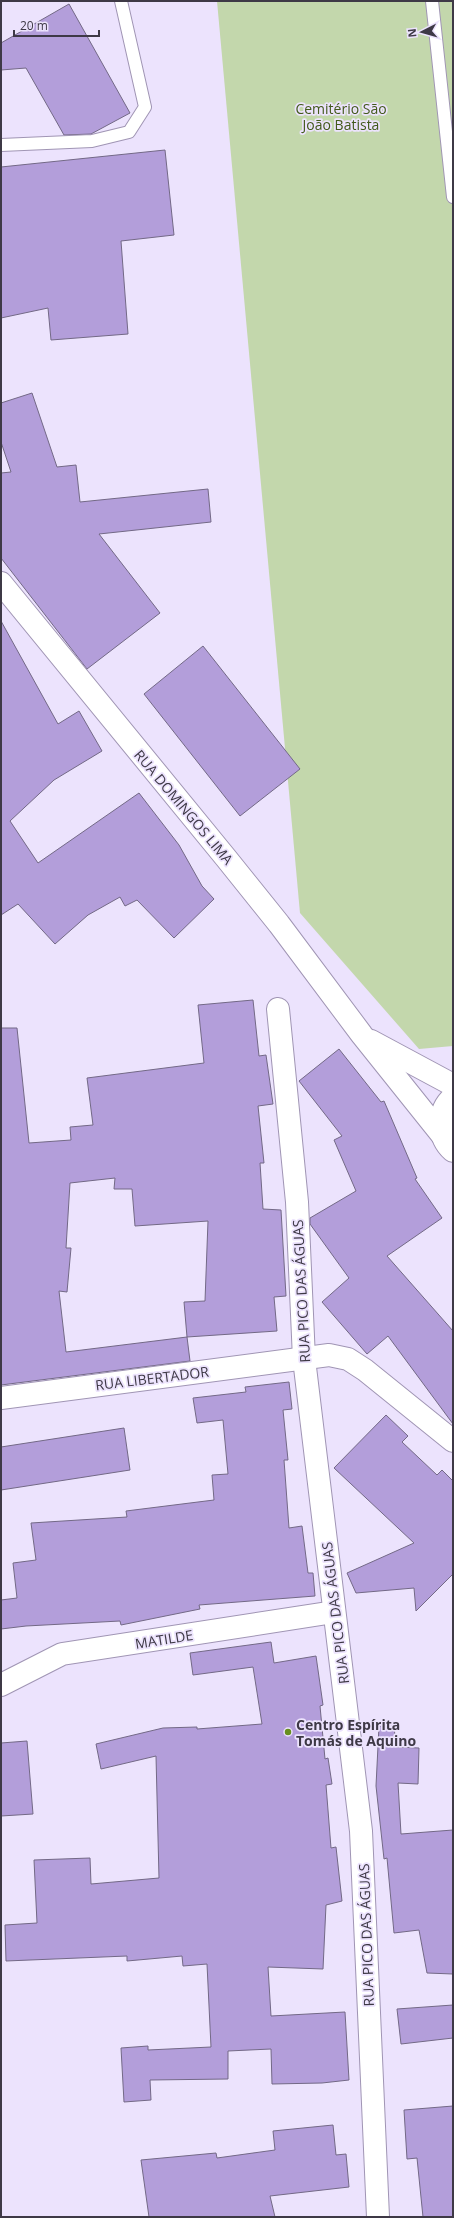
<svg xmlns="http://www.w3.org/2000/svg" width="454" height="2218" viewBox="0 0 454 2218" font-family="'Open Sans',sans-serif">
<rect width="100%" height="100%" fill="#ece3fd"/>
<!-- green -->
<polygon fill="#c3d7ac" points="217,1 453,1 453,1046 419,1049 300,913"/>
<!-- building -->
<g fill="#b39eda" stroke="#736986" fill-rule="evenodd">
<polygon points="69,4 130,113 91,134 64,135 26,68 1,70 1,43"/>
<polygon points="165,150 174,235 121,241 128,334 51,340 48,308 1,318 1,167"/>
<polygon points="32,393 57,467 76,465 80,502 208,489 211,522 99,534 160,613 87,669 1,558 1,473 11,472 1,442 1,403"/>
<polygon points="1,621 58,724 79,711 102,751 54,780 10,821 38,863 139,793 179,845 202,886 214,899 174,938 137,900 125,906 120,897 88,915 55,944 18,904 1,915"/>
<polygon points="203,646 300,769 240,816 144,694"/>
<path d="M253 1000 259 1056 266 1055 273 1104 258 1106 264 1163H260L263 1209 281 1210 286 1296 274 1297 277 1331 187 1337 190 1361 1 1385V1028H17L29 1143 71 1140 70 1127 93 1125 87 1078 204 1063 198 1005ZM115 1178 114 1189H132L135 1226 208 1221 205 1301 184 1302 187 1337 66 1352 59 1291 67 1292 71 1248H66L70 1183Z"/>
<polygon points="339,1049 381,1102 384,1101 417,1178 415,1179 442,1218 387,1256 453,1331 453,1424 388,1336 367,1354 322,1302 349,1278 310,1224 310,1218 356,1191 334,1140 342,1136 299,1081"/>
<polygon points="289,1382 292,1409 283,1410 288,1460 284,1460 289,1528 302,1526 308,1573 313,1573 315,1596 199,1605 200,1609 121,1625 120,1621 26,1626 1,1629 1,1600 17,1598 13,1563 36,1560 31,1523 127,1517 126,1511 214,1500 212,1475 228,1474 223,1420 197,1423 193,1398 246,1392 245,1387"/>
<polygon points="386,1415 408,1436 402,1442 437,1475 442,1470 453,1481 453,1574 416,1611 414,1588 356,1593 347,1573 414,1543 334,1468"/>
<polygon points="124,1428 130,1470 1,1490 1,1447"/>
<polygon points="271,1642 274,1663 316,1656 323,1705 320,1706 325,1759 328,1758 332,1784 326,1785 331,1848 336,1847 342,1901 326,1905 323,1969 268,1967 271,2016 345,2012 349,2080 322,2083 272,2084 271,2049 228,2051 228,2079 150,2080 151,2100 124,2102 121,2048 148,2046 148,2050 211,2047 207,1964 183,1966 182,1956 127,1961 127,1956 6,1961 5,1925 37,1923 34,1860 90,1858 91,1884 159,1878 156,1756 101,1769 96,1744 163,1728 197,1727 197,1729 262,1724 253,1667 193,1675 190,1653"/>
<polygon points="379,1726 394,1726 396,1747 419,1748 418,1784 398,1783 401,1834 453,1830 453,1974 427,1973 419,1930 394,1933 387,1858 384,1859 376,1786"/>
<polygon points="27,1741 33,1814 1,1816 1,1743"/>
<polygon points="453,2005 453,2038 401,2044 397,2009"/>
<polygon points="453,2106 453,2217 423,2217 417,2158 407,2159 404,2110"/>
<polygon points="333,2125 336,2155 346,2154 349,2187 270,2196 275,2217 149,2217 141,2160 216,2153 217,2158 275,2150 273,2131"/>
</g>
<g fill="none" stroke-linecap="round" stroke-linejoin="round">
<defs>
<g id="lane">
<polyline points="432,1 453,197"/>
<polyline points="1,145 92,141 129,132 145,107 121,1"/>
</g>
<g id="street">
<polyline points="1,583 226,858 279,924 362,1035 442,1135"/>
<polyline points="278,1009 297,1202 304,1359 361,1831 378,2217"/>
<polyline points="371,1041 453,1085"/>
<path d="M453 1097C437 1111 437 1137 453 1151"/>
<polyline points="1,1398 329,1355 348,1359 365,1370 453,1441"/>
<polyline points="1,1685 62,1654 334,1612"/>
</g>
</defs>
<!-- lane casing -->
<use href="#lane" stroke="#a095b4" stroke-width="14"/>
<!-- street casing -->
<use href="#street" stroke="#a095b4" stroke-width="24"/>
<!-- lane -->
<use href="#lane" stroke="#fff" stroke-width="12"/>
<!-- street -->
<use href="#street" stroke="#fff" stroke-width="22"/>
</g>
<!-- markers -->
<circle fill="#678f1e" stroke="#ece3fd" stroke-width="1.5" cx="288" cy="1732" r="4"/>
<g text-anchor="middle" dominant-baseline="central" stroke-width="3.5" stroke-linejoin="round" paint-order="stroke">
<!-- park labels -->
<g font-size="14" fill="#425a1b" stroke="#ece3fd">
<text x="341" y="108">Cemitério São<tspan x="341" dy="16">João Batista</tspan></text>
</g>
<!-- street labels -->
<g font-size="14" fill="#3e3946" stroke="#ece3fd">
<text transform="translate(184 807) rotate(50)">RUA DOMINGOS LIMA</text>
<text transform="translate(301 1291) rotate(-93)">RUA PICO DAS ÁGUAS</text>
<text transform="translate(152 1378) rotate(-7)">RUA LIBERTADOR</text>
<text transform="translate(335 1613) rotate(-97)">RUA PICO DAS ÁGUAS</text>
<text transform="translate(164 1639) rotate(-9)">MATILDE</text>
<text transform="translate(366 1935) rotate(-92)">RUA PICO DAS ÁGUAS</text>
</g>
<!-- poi labels -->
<g font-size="14" font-weight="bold" fill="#3e3946" stroke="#ece3fd" text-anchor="start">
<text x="296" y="1724">Centro Espírita<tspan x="296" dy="16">Tomás de Aquino</tspan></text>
</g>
</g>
<!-- border -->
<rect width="454" height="2218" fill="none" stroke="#3e3946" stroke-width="4"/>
<!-- north arrow -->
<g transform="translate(422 32) rotate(264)" stroke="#ece3fd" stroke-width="3" paint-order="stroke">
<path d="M0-3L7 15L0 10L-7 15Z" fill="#3e3946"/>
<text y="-6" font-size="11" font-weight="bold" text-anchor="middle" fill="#3e3946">N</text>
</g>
<!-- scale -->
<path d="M14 30v6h85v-6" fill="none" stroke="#3e3946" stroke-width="2"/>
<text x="20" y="30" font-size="12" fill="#3e3946" stroke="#ece3fd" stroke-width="3" paint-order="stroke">20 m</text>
</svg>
